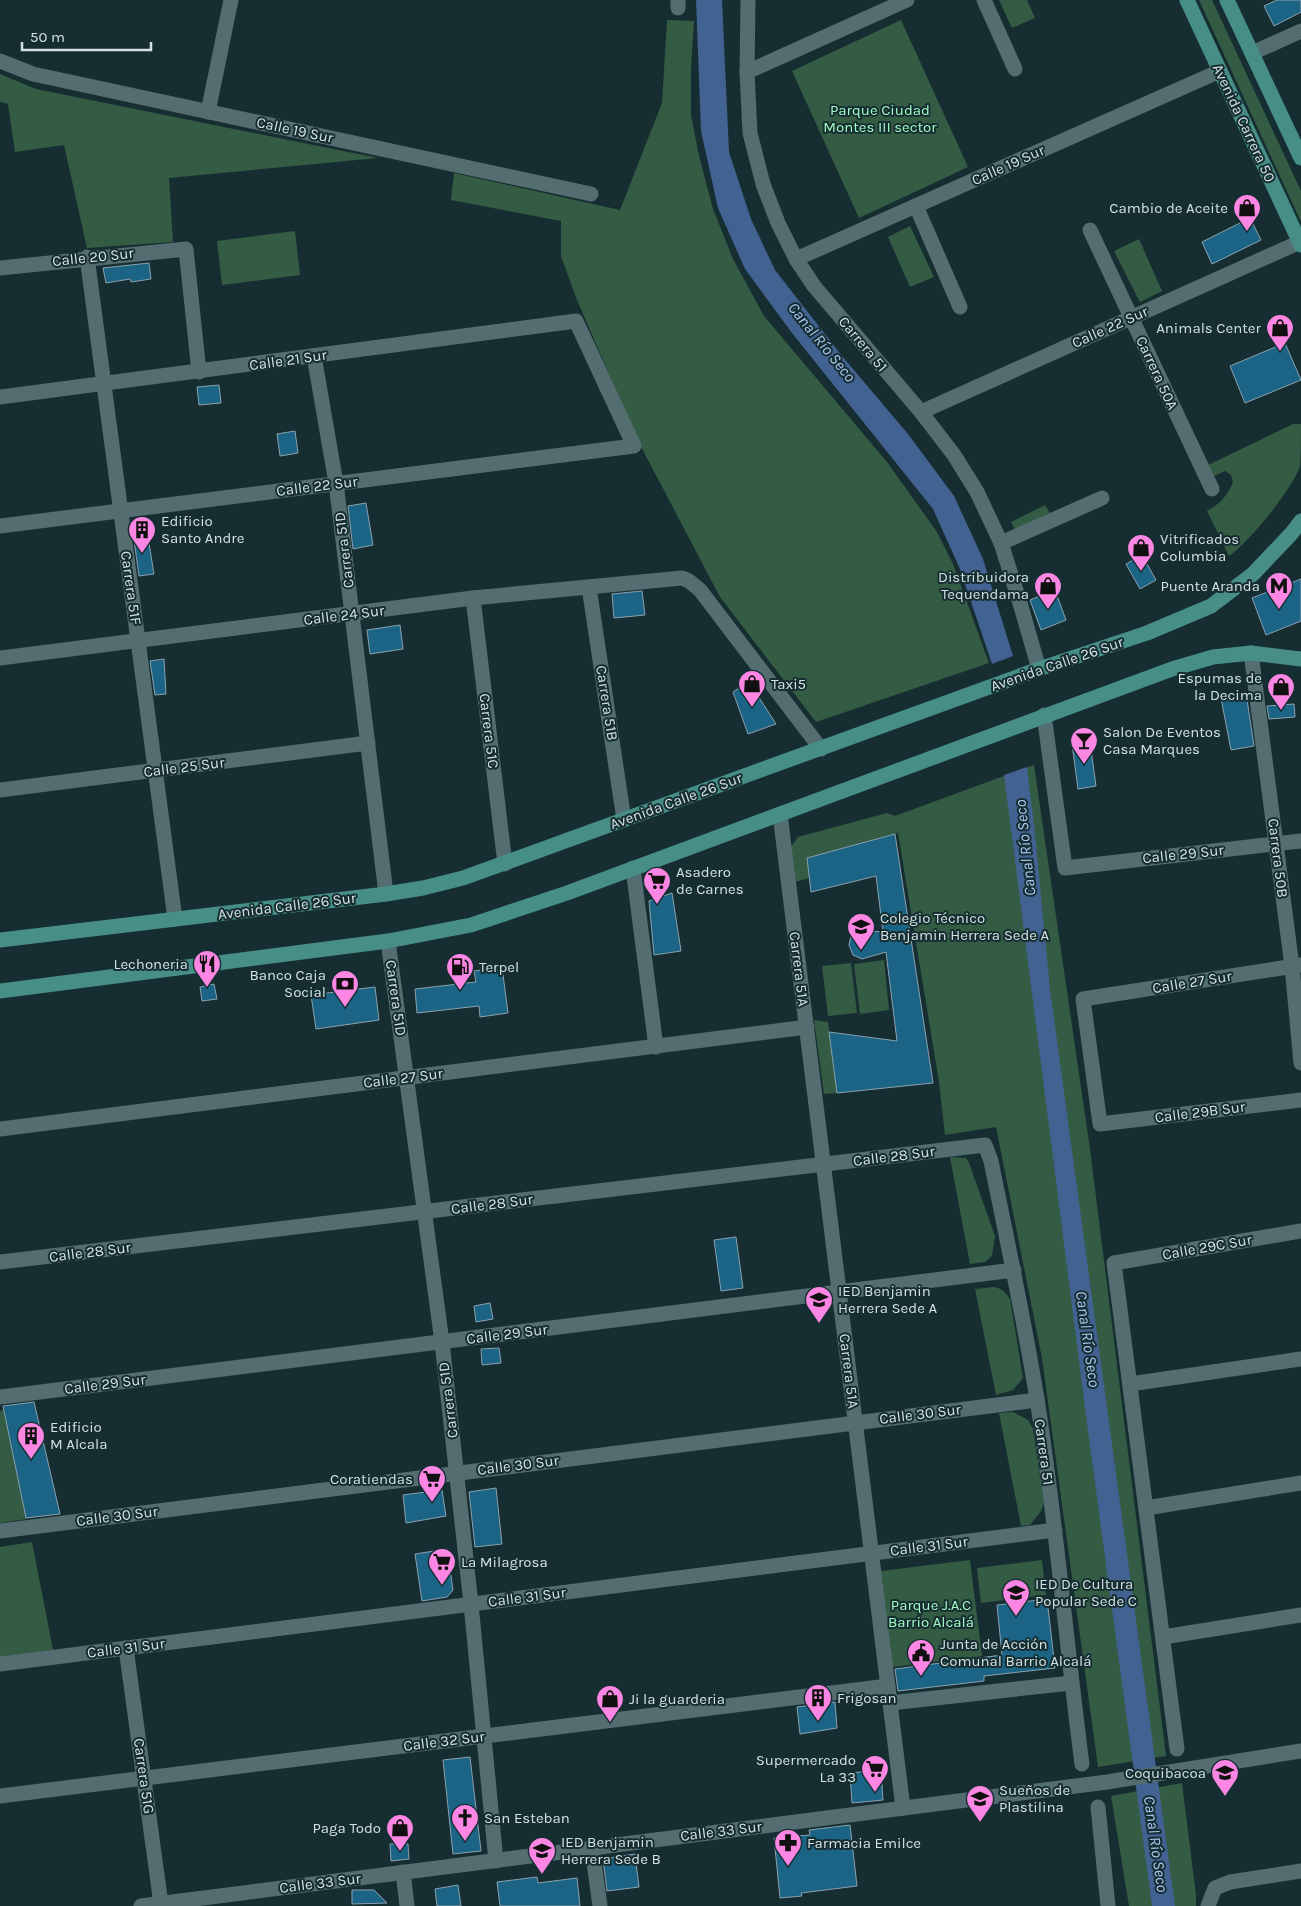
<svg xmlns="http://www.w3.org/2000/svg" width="1301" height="1906" viewBox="0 0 1301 1906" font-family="Karla,sans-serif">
<rect width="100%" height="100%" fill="#162e31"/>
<!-- green -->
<g fill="#345b43">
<polygon points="999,0 1027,0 1035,18 1012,28"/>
<polygon points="1199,0 1212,0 1301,191 1301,222"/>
<polygon points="667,20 694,21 691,68 691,115 699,156 713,209 733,259 764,316 887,462 937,532 953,564 989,663 816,722 720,597 638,441 577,300 561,256 561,221 451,200 454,173 620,210 662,103"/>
<polygon points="901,20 968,167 859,218 792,71"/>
<polygon points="0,74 36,89 378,158 169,178 173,242 87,248 64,145 15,152 8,104 0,102"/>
<polygon points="910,226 934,277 910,287 888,237"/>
<polygon points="295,231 300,275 222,285 217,241"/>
<polygon points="1139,239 1162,291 1140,302 1114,251"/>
<path d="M1293 424H1301C1301 435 1301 457 1300 466 1292 490 1249 542 1229 556L1207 511C1220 504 1228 495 1233 482L1231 475 1225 471 1214 476 1208 465Z"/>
<polygon points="1045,505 1050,513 1015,530 1011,522"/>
<polygon points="1034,765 1090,1149 1166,1756 1098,1767 1042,1358 996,1127 945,1135 939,1082 898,833 807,858 810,878 795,882 790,848 798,837 887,813 895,816"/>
<polygon points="884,960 889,1010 860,1014 854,964"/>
<polygon points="851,963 857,1013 828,1016 822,966"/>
<polygon points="814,1020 828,1022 837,1093 824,1094"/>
<polygon points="950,1157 966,1158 969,1163 995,1236 992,1256 985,1262 970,1264"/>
<path d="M993 1287C1002 1288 1005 1292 1010 1299L1023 1378 1013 1390 996 1395 975 1289Z"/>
<polygon points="4,1410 27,1519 0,1523 0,1411"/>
<polygon points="1013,1412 1028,1420 1033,1429 1044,1503 1041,1511 1030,1525 1021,1526 999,1413"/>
<polygon points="32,1542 53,1650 0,1657 0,1547"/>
<polygon points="970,1560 982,1656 892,1667 881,1571"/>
<polygon points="1042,1560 1046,1595 981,1603 977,1568"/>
<polygon points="1182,1783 1196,1895 1196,1906 1129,1906 1111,1796"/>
</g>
<!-- water -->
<g fill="#426292">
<polygon points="696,0 722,0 729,152 751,219 775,270 842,356 908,434 954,496 983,559 1013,656 992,664 960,569 933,509 792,333 745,269 718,208 701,131"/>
<polygon points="1027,767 1035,834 1050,989 1175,1906 1152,1906 1088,1431 1004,775"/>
</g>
<!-- building -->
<g fill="#1c6485" stroke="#8ba1ae">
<polygon points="1277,0 1301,0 1301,12 1274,26 1264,6"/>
<polygon points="1250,218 1261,240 1212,264 1202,242"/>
<polygon points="149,263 151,279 131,282 130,279 106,283 103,268"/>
<polygon points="1285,343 1301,380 1245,403 1230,366"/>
<polygon points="219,385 221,403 199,405 197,387"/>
<polygon points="295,431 298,453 280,456 277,434"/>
<polygon points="366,503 373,545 353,549 348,506"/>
<polygon points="147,531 154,574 139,576 133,533"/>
<polygon points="1142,555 1156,580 1140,589 1126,564"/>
<polygon points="1301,579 1301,621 1266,635 1252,598"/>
<polygon points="1055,590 1066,620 1041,630 1030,600"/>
<polygon points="642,591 645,615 614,618 612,594"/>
<polygon points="400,625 403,649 370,654 367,630"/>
<polygon points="164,659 166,694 155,695 150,661"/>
<polygon points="749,682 776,724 748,734 733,692"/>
<polygon points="1246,693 1254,746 1231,750 1221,698"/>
<polygon points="1294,704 1295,717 1269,719 1267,706"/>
<polygon points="1090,742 1096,786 1078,789 1072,744"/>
<polygon points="895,834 933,1083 837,1093 829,1032 897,1041 886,952 862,959 853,955 849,945 851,936 859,930 883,932 876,876 811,892 807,858"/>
<polygon points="672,893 681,951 654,955 649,901"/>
<polygon points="502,967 508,1013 480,1017 479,1006 417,1013 415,989 476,982 474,971"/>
<polygon points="214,984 217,999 202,1001 200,987"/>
<polygon points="375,987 379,1020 316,1029 311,995"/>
<polygon points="736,1237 743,1288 721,1291 714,1240"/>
<polygon points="490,1303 493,1319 476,1322 474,1306"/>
<polygon points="499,1348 501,1363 482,1365 481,1349"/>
<polygon points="34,1402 60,1514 26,1518 3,1406"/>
<polygon points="496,1488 502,1544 475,1547 469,1492"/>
<polygon points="442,1490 446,1516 406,1523 403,1495"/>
<polygon points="447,1549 453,1590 447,1597 422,1601 415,1554"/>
<polygon points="1047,1599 1055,1668 984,1676 984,1681 898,1691 895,1669 1002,1655 997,1605"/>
<polygon points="835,1702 837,1728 800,1734 797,1707"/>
<polygon points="470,1757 481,1851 453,1854 443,1760"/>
<polygon points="881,1770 883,1800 852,1803 850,1773"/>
<polygon points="850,1825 857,1886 801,1893 802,1896 780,1898 774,1838 810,1835 809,1830"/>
<polygon points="390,1844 408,1844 409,1859 391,1861"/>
<polygon points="635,1854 639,1887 607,1891 603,1859"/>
<polygon points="537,1877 538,1883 577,1878 580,1906 500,1906 497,1882"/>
<polygon points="458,1885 461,1906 437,1906 435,1889"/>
<polygon points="352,1890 374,1890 387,1903 352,1904"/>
</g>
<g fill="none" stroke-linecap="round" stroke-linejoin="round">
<!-- minor -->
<g stroke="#536d70" stroke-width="15">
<polyline points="678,0 678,8"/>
<polyline points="748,0 747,72 750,133 763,184 778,223 796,259 814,286 921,412 954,455 977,492 1001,543 1020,603 1039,669"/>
<polyline points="984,0 1015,69"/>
<polyline points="1252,53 1301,31"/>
<polyline points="0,61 33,74 591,194"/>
<polyline points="747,72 907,0"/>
<polyline points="208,112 231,0"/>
<polyline points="916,206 960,307"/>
<polyline points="1090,230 1212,489"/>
<polyline points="87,257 175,919"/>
<polyline points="796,259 1220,71"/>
<polyline points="0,268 186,249 199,372"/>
<polyline points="314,356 336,483 386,894"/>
<polyline points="0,397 576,321 634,446 0,526"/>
<polyline points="921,412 1300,242"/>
<polyline points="1001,543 1102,498"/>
<polyline points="589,587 624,820"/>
<polyline points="473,598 505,864"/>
<polyline points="1251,653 1292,966 1301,1063"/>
<polyline points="0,658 473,598 682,578 689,581 700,590 821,749"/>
<polyline points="1044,715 1065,868 1301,841"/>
<polyline points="0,790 368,743"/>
<polyline points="780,814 903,1808"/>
<polyline points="633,868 656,1047"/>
<polyline points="388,941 442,1342 471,1604 496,1861"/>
<polyline points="1301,965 1083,999 1100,1124 1301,1100"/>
<polyline points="0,1129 807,1027"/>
<path d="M0 1262 985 1145 991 1161C1007 1240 1024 1319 1037 1399 1056 1520 1066 1642 1082 1764"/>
<polyline points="1130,1384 1301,1359"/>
<polyline points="0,1397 1014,1270"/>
<polyline points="1146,1508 1301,1483"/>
<polyline points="0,1531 1037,1400"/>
<polyline points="1163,1637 1301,1615"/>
<polyline points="126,1648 161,1904"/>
<polyline points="0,1664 1055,1530"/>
<polyline points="890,1703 1071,1683"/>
<polyline points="1177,1749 1114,1263 1301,1231"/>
<polyline points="0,1796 888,1686"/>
<polyline points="1098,1807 1108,1906"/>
<polyline points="592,1848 600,1906"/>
<polyline points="403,1872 407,1906"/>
<polyline points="141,1906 1107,1782 1301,1751"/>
<polyline points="1208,1906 1215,1888 1230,1882 1301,1871"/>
</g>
<!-- major -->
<g stroke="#478f86" stroke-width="15">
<polyline points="1187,0 1301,245"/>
<polyline points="1227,0 1301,158"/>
<polyline points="0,940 386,894 423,888 463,878 1039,669 1147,633 1211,606 1253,574 1291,534 1301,521"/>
<polyline points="0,991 388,941 471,925 567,893 1172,669 1213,657 1251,653 1301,659"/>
</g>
</g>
<!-- icons -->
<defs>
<symbol id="shop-pin" viewBox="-11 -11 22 30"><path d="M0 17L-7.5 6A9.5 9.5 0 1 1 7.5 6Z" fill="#fc86e3" stroke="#162e31"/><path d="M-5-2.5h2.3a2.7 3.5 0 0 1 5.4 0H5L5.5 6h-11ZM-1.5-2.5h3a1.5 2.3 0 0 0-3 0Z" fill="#111"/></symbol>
<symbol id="building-pin" viewBox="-11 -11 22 30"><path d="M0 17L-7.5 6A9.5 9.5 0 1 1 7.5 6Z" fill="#fc86e3" stroke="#162e31"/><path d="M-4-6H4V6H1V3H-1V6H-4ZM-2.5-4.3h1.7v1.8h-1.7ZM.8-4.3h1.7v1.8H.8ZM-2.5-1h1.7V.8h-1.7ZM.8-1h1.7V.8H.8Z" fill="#111"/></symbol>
<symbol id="metro-pin" viewBox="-11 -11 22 30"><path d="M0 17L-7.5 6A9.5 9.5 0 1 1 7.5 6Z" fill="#fc86e3" stroke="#162e31"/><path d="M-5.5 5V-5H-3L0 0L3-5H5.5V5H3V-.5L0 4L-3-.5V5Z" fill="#111"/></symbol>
<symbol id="bar-pin" viewBox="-11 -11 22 30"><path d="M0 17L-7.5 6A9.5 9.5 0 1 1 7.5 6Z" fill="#fc86e3" stroke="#162e31"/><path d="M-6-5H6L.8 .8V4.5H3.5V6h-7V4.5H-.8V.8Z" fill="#111"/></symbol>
<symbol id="supermarket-pin" viewBox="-11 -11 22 30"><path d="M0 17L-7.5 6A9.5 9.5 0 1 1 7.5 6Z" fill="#fc86e3" stroke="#162e31"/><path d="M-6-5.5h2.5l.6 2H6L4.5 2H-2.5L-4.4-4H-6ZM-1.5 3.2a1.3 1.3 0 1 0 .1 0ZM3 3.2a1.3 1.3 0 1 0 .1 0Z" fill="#111"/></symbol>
<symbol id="school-pin" viewBox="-11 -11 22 30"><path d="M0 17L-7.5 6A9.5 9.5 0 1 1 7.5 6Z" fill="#fc86e3" stroke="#162e31"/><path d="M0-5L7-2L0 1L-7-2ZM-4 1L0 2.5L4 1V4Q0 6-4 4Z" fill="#111"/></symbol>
<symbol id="restaurant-pin" viewBox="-11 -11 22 30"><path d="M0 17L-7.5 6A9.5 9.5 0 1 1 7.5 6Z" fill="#fc86e3" stroke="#162e31"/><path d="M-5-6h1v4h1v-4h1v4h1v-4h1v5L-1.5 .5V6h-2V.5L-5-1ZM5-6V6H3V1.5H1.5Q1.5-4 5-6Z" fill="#111"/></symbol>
<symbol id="fuel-pin" viewBox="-11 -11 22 30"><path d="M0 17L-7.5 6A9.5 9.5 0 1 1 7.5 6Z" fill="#fc86e3" stroke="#162e31"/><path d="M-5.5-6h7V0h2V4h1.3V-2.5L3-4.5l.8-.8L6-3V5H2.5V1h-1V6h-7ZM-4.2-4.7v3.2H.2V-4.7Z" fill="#111"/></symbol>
<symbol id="bank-pin" viewBox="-11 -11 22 30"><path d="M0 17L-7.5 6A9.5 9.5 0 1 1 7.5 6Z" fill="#fc86e3" stroke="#162e31"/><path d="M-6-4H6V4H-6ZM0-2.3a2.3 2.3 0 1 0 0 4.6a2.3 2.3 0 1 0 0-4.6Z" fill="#111"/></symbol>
<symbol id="civic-pin" viewBox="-11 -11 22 30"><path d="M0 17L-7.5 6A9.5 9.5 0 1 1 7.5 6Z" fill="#fc86e3" stroke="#162e31"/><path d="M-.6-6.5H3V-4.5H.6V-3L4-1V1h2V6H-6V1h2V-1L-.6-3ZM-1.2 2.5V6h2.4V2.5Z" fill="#111"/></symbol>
<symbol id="church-pin" viewBox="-11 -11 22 30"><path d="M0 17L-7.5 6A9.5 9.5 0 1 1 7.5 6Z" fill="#fc86e3" stroke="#162e31"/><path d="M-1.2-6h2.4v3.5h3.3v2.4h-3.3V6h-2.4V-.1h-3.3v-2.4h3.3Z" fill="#111"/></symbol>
<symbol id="pharmacy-pin" viewBox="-11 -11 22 30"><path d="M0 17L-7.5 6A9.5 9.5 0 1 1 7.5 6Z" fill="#fc86e3" stroke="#162e31"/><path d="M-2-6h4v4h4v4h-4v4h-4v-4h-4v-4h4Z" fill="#111"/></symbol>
</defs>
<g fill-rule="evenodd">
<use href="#shop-pin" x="1231" y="192" width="32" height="43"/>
<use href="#shop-pin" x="1264" y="312" width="32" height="43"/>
<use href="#building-pin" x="126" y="514" width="32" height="43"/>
<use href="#shop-pin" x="1125" y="532" width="32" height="43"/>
<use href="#shop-pin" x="1032" y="570" width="32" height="43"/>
<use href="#metro-pin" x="1263" y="570" width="32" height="43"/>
<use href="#shop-pin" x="736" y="668" width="32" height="43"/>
<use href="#shop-pin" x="1265" y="671" width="32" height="43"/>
<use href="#bar-pin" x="1068" y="725" width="32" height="43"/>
<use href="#supermarket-pin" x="641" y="865" width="32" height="43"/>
<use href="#school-pin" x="845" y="911" width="32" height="43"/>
<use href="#restaurant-pin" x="191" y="948" width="32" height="43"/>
<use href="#fuel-pin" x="444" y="951" width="32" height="43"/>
<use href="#bank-pin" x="329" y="968" width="32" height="43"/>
<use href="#school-pin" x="803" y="1284" width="32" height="43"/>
<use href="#building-pin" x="15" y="1420" width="32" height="43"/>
<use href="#supermarket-pin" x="416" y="1463" width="32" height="43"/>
<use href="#supermarket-pin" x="426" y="1546" width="32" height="43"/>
<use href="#school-pin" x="1000" y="1577" width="32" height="43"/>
<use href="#civic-pin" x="905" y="1637" width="32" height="43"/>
<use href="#building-pin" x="802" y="1682" width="32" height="43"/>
<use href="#shop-pin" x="594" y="1683" width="32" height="43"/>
<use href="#supermarket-pin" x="859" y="1753" width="32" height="43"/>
<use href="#school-pin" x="1209" y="1757" width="32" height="43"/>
<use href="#school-pin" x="964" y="1783" width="32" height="43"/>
<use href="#church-pin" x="449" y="1802" width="32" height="43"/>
<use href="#shop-pin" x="384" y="1812" width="32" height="43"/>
<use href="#pharmacy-pin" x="772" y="1827" width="32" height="43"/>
<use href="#school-pin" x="526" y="1835" width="32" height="43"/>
</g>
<g text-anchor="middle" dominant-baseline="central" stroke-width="4" stroke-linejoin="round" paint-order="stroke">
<!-- park labels -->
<g font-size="15" fill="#a2fbc3" stroke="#162e31">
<text x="880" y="110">Parque Ciudad<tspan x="880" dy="17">Montes III sector</tspan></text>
<text x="931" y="1605">Parque J.A.C<tspan x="931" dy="17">Barrio Alcalá</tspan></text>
</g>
<!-- street labels -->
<g font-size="15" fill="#d3e1e3" stroke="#162e31">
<text transform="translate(1244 123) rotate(65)">Avenida Carrera 50</text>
<text transform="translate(295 130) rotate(12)">Calle 19 Sur</text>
<text transform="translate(1008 165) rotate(-24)">Calle 19 Sur</text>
<text transform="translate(93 257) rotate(-6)">Calle 20 Sur</text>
<text transform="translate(1110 327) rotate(-24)">Calle 22 Sur</text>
<text transform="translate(863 344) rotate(50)">Carrera 51</text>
<text transform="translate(288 360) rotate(-8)">Calle 21 Sur</text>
<text transform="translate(1157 373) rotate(65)">Carrera 50A</text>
<text transform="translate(317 486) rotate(-7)">Calle 22 Sur</text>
<text transform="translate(344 550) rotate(-97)">Carrera 51D</text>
<text transform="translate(131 588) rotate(82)">Carrera 51F</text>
<text transform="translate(344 615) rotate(-7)">Calle 24 Sur</text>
<text transform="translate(1057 664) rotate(-19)">Avenida Calle 26 Sur</text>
<text transform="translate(607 703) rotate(81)">Carrera 51B</text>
<text transform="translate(489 731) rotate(83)">Carrera 51C</text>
<text transform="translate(184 767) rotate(-7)">Calle 25 Sur</text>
<text transform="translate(676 801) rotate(-20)">Avenida Calle 26 Sur</text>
<text transform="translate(1183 854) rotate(-6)">Calle 29 Sur</text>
<text transform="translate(1278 858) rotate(83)">Carrera 50B</text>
<text transform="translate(287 906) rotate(-7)">Avenida Calle 26 Sur</text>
<text transform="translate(799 969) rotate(83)">Carrera 51A</text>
<text transform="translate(1192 982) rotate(-9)">Calle 27 Sur</text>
<text transform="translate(396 998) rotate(82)">Carrera 51D</text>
<text transform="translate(403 1078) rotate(-7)">Calle 27 Sur</text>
<text transform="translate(1200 1112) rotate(-7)">Calle 29B Sur</text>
<text transform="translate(894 1156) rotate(-7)">Calle 28 Sur</text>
<text transform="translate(492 1204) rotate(-7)">Calle 28 Sur</text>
<text transform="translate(1207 1247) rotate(-10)">Calle 29C Sur</text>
<text transform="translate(90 1252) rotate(-7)">Calle 28 Sur</text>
<text transform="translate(507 1334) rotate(-7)">Calle 29 Sur</text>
<text transform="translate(849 1371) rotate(83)">Carrera 51A</text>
<text transform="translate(105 1384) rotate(-7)">Calle 29 Sur</text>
<text transform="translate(448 1400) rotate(-97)">Carrera 51D</text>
<text transform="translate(920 1414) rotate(-7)">Calle 30 Sur</text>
<text transform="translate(1044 1452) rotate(82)">Carrera 51</text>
<text transform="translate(518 1465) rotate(-7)">Calle 30 Sur</text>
<text transform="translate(117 1516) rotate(-7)">Calle 30 Sur</text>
<text transform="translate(929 1546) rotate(-7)">Calle 31 Sur</text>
<text transform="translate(527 1597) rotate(-7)">Calle 31 Sur</text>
<text transform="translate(126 1648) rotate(-7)">Calle 31 Sur</text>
<text transform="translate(444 1741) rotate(-7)">Calle 32 Sur</text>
<text transform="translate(144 1776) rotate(82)">Carrera 51G</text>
<text transform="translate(721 1831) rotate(-7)">Calle 33 Sur</text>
<text transform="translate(320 1883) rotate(-7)">Calle 33 Sur</text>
</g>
<!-- poi labels -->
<g font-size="15" fill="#d3e1e3" stroke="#162e31" text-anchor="start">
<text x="1228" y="208" text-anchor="end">Cambio de Aceite</text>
<text x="1261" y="328" text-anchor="end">Animals Center</text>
<text x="161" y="521">Edificio<tspan x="161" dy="17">Santo Andre</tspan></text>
<text x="1160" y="539">Vitrificados<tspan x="1160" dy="17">Columbia</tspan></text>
<text x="1029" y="577" text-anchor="end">Distribuidora<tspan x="1029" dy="17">Tequendama</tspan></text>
<text x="1260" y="586" text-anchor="end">Puente Aranda</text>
<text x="1262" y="678" text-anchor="end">Espumas de<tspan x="1262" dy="17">la Decima</tspan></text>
<text x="771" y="684">Taxi5</text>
<text x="1103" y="732">Salon De Eventos<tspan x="1103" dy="17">Casa Marques</tspan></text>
<text x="676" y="872">Asadero<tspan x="676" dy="17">de Carnes</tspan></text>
<text x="880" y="918">Colegio Técnico<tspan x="880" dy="17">Benjamin Herrera Sede A</tspan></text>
<text x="188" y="964" text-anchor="end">Lechoneria</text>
<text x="479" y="967">Terpel</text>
<text x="326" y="975" text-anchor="end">Banco Caja<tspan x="326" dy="17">Social</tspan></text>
<text x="838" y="1291">IED Benjamin<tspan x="838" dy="17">Herrera Sede A</tspan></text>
<text x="50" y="1427">Edificio<tspan x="50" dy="17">M Alcala</tspan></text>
<text x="413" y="1479" text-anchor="end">Coratiendas</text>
<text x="461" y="1562">La Milagrosa</text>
<text x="1035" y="1584">IED De Cultura<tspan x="1035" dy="17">Popular Sede C</tspan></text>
<text x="940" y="1644">Junta de Acción<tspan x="940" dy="17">Comunal Barrio Alcalá</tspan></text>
<text x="837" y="1698">Frigosan</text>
<text x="629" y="1699">Ji la guarderia</text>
<text x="856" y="1760" text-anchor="end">Supermercado<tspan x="856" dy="17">La 33</tspan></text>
<text x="1206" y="1773" text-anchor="end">Coquibacoa</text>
<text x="999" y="1790">Sueños de<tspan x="999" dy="17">Plastilina</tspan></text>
<text x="484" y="1818">San Esteban</text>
<text x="381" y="1828" text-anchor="end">Paga Todo</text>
<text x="561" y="1842">IED Benjamin<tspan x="561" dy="17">Herrera Sede B</tspan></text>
<text x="807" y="1843">Farmacia Emilce</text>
</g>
<!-- water labels -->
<g font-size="16" font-style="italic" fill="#abc8f4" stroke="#162e31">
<text transform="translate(822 342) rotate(51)">Canal Río Seco</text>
<text transform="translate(1025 848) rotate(-96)">Canal Río Seco</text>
<text transform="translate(1088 1339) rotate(82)">Canal Río Seco</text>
<text transform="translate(1156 1844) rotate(82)">Canal Río Seco</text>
</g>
</g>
<!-- scale -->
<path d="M22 42v8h129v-8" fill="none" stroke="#d3e1e3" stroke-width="2.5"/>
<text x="30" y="42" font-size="15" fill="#d3e1e3" stroke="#162e31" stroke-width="4" paint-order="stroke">50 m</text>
</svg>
